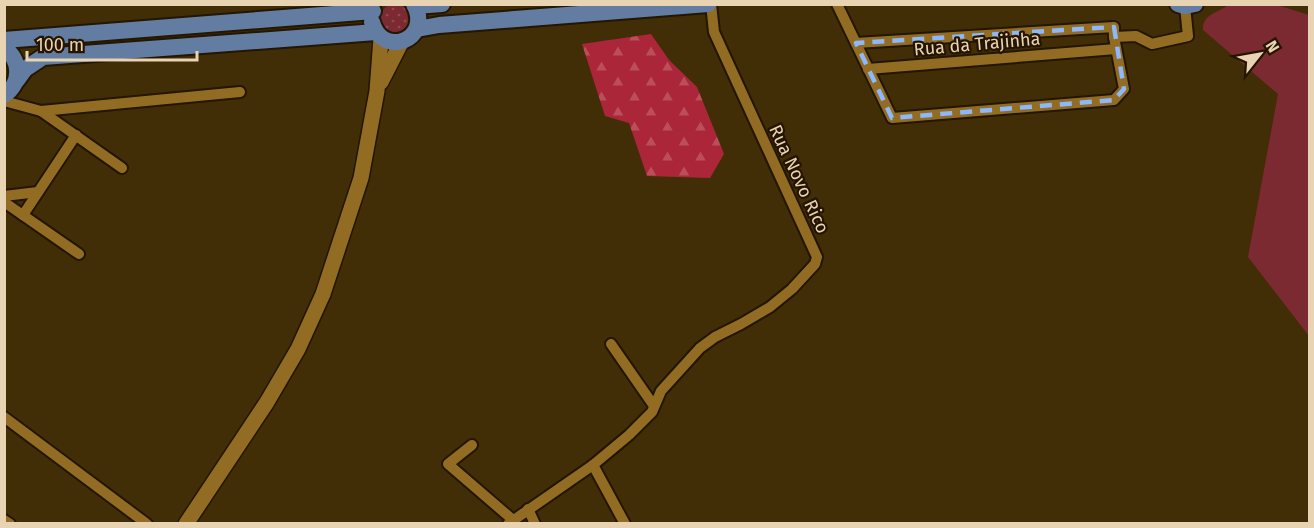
<svg xmlns="http://www.w3.org/2000/svg" width="1314" height="528" viewBox="0 0 1314 528" font-family="'Fira Sans',sans-serif">
<defs>
<pattern id="grass-dots" width="8" height="8" patternUnits="userSpaceOnUse" patternTransform="scale(1.5)"><rect width="8" height="8" fill="#7c2a31"/><path d="M2 2h.1M6 6h.1" fill="none" stroke="#8f484c" stroke-width="1.8" stroke-linecap="round"/></pattern>
<pattern id="forest-firs" width="22" height="20" patternUnits="userSpaceOnUse" patternTransform="scale(1.5)"><rect width="22" height="20" fill="#ab2638"/><path d="M5 1l3.5 6h-7zM16 11l3.5 6h-7z" fill="#ba4f5b"/></pattern>
</defs>
<rect width="100%" height="100%" fill="#412d06"/>
<!-- grass -->
<circle fill="url(#grass-dots)" cx="395" cy="19" r="15"/>
<!-- forest -->
<polygon fill="url(#forest-firs)" points="651,34 669,60 697,87 724,154 710,178 647,176 629,123 605,116 582,44"/>
<!-- green -->
<path fill="#7c2a31" d="M1228 5H1277L1309 15V336L1248 257 1278 94 1203 30C1202 14 1218 13 1228 5Z"/>
<g fill="none" stroke-linecap="round" stroke-linejoin="round">
<defs>
<g id="street">
<polyline points="837,4 892,118 1114,100 1124,89 1114,37 1136,36 1152,44 1188,36 1185,6"/>
<polyline points="856,43 1114,27 1114,37"/>
<polyline points="868,69 1116,49"/>
<polyline points="4,101 41,111 240,92"/>
<polyline points="41,111 122,168"/>
<polyline points="4,196 38,192"/>
<polyline points="4,202 79,254"/>
<polyline points="23,215 76,135"/>
<polyline points="611,344 654,406"/>
<polyline points="4,417 147,524"/>
<polyline points="472,445 448,464 513,520"/>
<polyline points="593,465 625,524"/>
<polyline points="528,509 535,524"/>
<polyline points="4,520 10,524"/>
<polyline points="508,524 593,465 629,435 652,412 661,391 700,348 715,337 741,324 770,307 792,289 815,264 817,257 714,32 711,4"/>
</g>
<g id="secondary">
<polyline points="381,82 402,41"/>
<polyline points="186,524 267,402 298,349 323,294 361,178 377,91 381,38"/>
</g>
<g id="primary">
<polyline points="1178,4 1185,6 1195,4"/>
<polyline points="415,6 442,4"/>
<path d="M372 22C382 59 433 40 414 4"/>
<polyline points="417,29 439,25 708,4"/>
<polyline points="4,40 373,11"/>
<path d="M4 48C21 59 22 84 4 95"/>
<polyline points="17,80 25,69 43,57 376,32"/>
</g>
</defs>
<!-- street casing -->
<use href="#street" stroke="#231602" stroke-width="14"/>
<!-- secondary casing -->
<use href="#secondary" stroke="#231602" stroke-width="18"/>
<!-- primary casing -->
<use href="#primary" stroke="#231602" stroke-width="20"/>
<!-- street -->
<use href="#street" stroke="#936c24" stroke-width="10"/>
<!-- secondary -->
<use href="#secondary" stroke="#936c24" stroke-width="15"/>
<!-- primary -->
<use href="#primary" stroke="#627da1" stroke-width="16"/>
</g>
<!-- marked area -->
<path fill="none" stroke="#8db9fc" stroke-width="4.5" stroke-dasharray="12 8" stroke-linejoin="round" d="M1114 27 1124 89 1114 100 892 118 856 43Z"/>
<g text-anchor="middle" dominant-baseline="central" stroke-width="4.5" stroke-linejoin="round" paint-order="stroke">
<!-- street labels -->
<g font-size="18" fill="#e8d3b2" stroke="#251500">
<text transform="translate(977 44) rotate(-5)">Rua da Trajinha</text>
<text transform="translate(799 179) rotate(65)">Rua Novo Rico</text>
</g>
</g>
<!-- border -->
<rect width="1314" height="528" fill="none" stroke="#e8d3b2" stroke-width="12"/>
<!-- north arrow -->
<g transform="translate(1260 54) rotate(59)" stroke="#251500" stroke-width="4.5" paint-order="stroke">
<path d="M0-4.5L10 22L0 15L-10 22Z" fill="#e8d3b2"/>
<text y="-9" font-size="16" font-weight="bold" text-anchor="middle" fill="#e8d3b2">N</text>
</g>
<!-- scale -->
<path d="M27 51v9h170v-9" fill="none" stroke="#e8d3b2" stroke-width="3"/>
<text x="36" y="51" font-size="18" fill="#e8d3b2" stroke="#251500" stroke-width="4.5" paint-order="stroke">100 m</text>
</svg>
